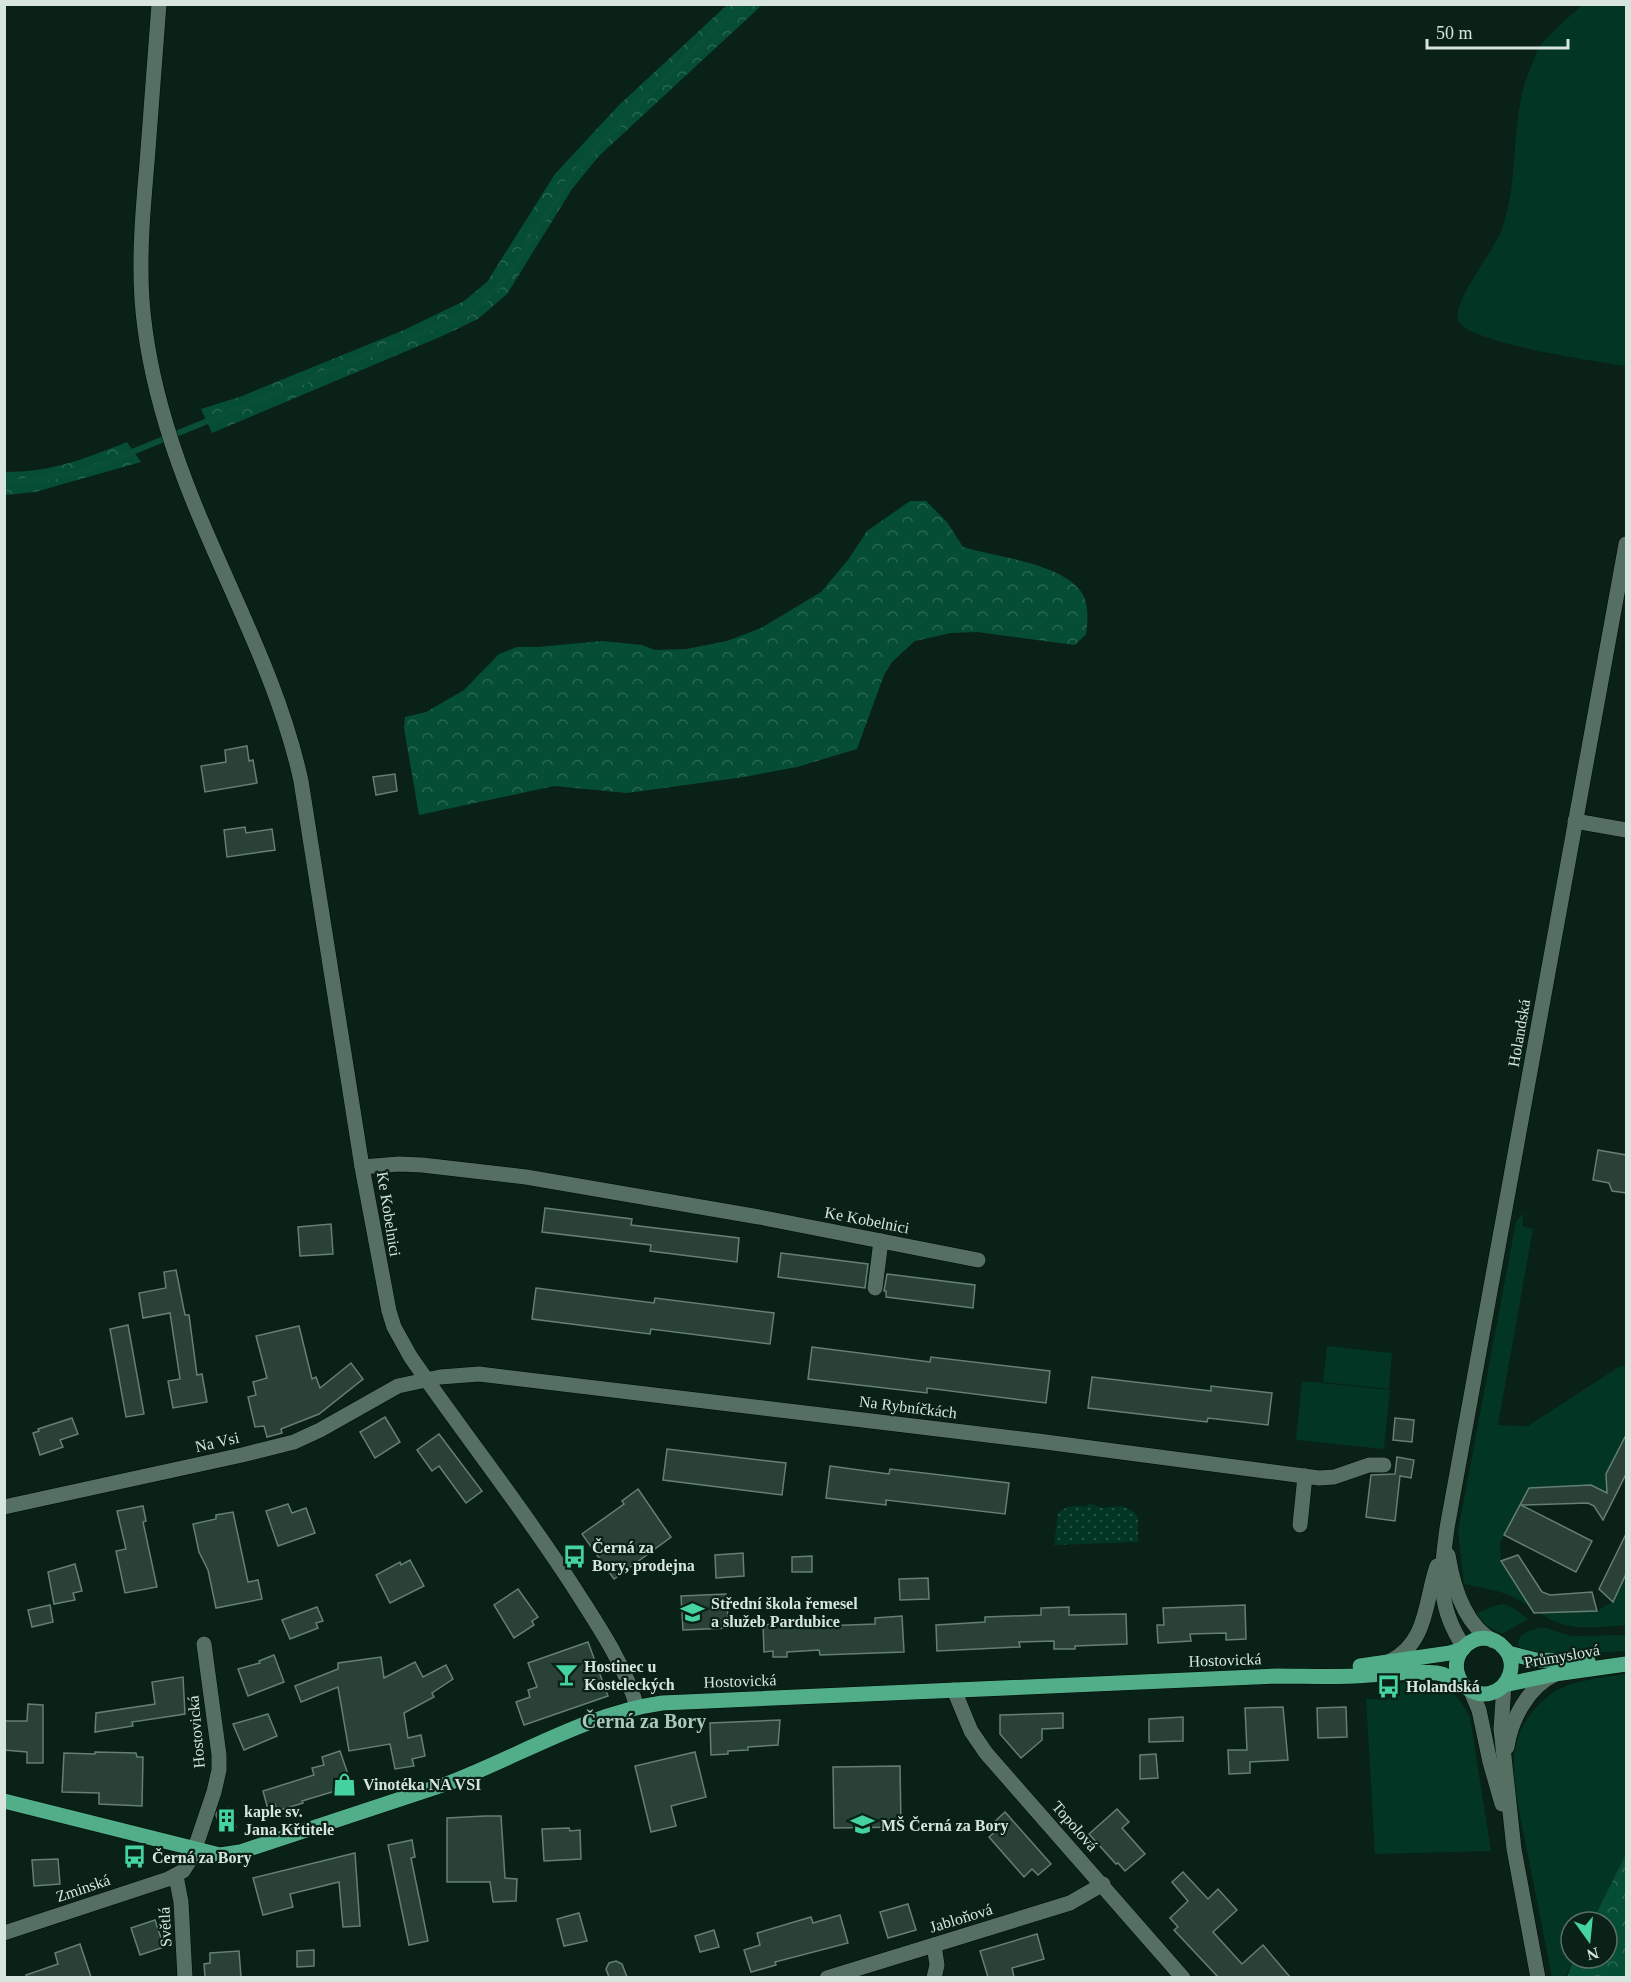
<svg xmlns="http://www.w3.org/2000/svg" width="1631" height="1982" viewBox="0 0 1631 1982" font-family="Georgia,serif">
<defs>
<pattern id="forest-crowns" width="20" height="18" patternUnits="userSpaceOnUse" patternTransform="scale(1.5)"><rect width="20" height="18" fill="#054d35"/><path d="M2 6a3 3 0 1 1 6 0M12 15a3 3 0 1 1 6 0" fill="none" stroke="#296652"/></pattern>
<pattern id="park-dots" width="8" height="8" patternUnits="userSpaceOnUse" patternTransform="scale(1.5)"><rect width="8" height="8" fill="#023523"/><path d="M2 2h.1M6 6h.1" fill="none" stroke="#265242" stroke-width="1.8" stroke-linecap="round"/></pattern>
</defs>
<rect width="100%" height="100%" fill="#092117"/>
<!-- green -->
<g fill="#023523">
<path d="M1583 4 1626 5V366C1602 362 1464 343 1458 320 1453 300 1493 252 1501 231 1522 177 1507 116 1533 62 1535 57 1537 50 1540 46 1550 32 1570 17 1583 4Z"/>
<path d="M1524 1213 1522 1226 1533 1229 1498 1425 1528 1426 1620 1366H1626V1435L1606 1475 1607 1493 1591 1485 1539 1487 1524 1497 1500 1543 1501 1561 1529 1605 1545 1612 1597 1611 1613 1601 1626 1574V1625C1607 1626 1585 1630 1566 1625 1547 1621 1534 1608 1517 1599 1501 1590 1482 1588 1464 1584L1458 1531 1516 1221Z"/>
<polygon points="1327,1346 1392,1353 1389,1389 1323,1382"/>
<polygon points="1302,1381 1390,1390 1384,1449 1296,1440"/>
<polygon points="1504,1604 1515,1609 1528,1619 1502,1634 1487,1626 1476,1614 1493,1606"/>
<path d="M1539 1628H1546L1571 1636 1626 1635V1651C1600 1652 1540 1660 1518 1646 1517 1634 1529 1630 1539 1628Z"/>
<path d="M1626 1674V1854L1592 1922H1571V1958H1574L1565 1977H1552L1516 1796C1511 1757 1512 1728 1544 1700 1549 1696 1553 1691 1559 1689 1579 1680 1604 1677 1626 1674Z"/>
<path d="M1411 1682C1445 1685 1453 1685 1470 1717L1491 1851 1375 1854 1366 1699H1389L1390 1684Z"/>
</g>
<!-- forest -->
<g fill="url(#forest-crowns)">
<polygon points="727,5 762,5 599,156 572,189 507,294 478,319 440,337 212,433 201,409 242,396 404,330 464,301 487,282 555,174 619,105"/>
<path d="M127 442 141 462 35 492 5 495V472C52 472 84 459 127 442Z"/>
<path d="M910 501H926L947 522 963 547C996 557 1062 563 1082 593 1089 605 1088 621 1086 634L1075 645 977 632 951 633 915 641 892 662 884 675 857 749 797 767 744 777 627 793 554 786 419 815 404 728 405 717 426 712 464 690 499 654 517 647H538L602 641 642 645 655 650 686 649 727 641 761 628 821 592 848 560 867 531Z"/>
<polygon points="1626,1854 1626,1977 1567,1977 1574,1958 1607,1958 1607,1922 1592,1922"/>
</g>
<!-- park -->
<path fill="url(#park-dots)" d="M1089 1503 1101 1508 1121 1506 1133 1511 1138 1518V1542L1054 1545 1058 1513C1066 1506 1076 1504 1086 1507Z"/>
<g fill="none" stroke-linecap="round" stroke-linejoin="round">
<!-- stream -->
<polyline stroke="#094f38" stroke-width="6" points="4,482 19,482 86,471 474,311 504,281 571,177 629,113 742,4"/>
</g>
<!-- building -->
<g fill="#294136" stroke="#667f73" stroke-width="1.5">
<polygon points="247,746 249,761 253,760 257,783 205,792 201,766 226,762 225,750"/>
<polygon points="395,774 397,791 376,795 373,777"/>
<polygon points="245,827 246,833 272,829 275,850 227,857 224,830"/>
<polygon points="1598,1150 1626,1155 1626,1193 1612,1191 1609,1183 1593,1180"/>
<polygon points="545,1208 632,1219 631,1225 739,1238 737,1262 650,1251 651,1245 542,1232"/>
<polygon points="331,1224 333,1254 300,1256 298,1227"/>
<polygon points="781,1253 868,1264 865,1288 778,1277"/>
<polygon points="176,1270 185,1315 189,1315 197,1375 202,1374 207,1402 173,1408 168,1381 180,1379 170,1313 143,1318 139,1293 166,1288 164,1272"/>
<polygon points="887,1274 975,1285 973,1308 886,1297 886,1291 884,1291"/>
<polygon points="536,1288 654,1303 655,1298 774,1313 770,1344 651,1329 650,1334 532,1319"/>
<polygon points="128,1325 144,1414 126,1417 110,1329"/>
<polygon points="299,1326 312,1379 316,1377 320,1388 351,1363 363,1379 319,1414 281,1429 282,1433 267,1437 264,1426 255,1427 248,1397 256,1395 253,1382 267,1378 256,1336"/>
<polygon points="812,1347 930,1362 931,1357 1050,1371 1046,1403 927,1388 927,1393 808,1379"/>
<polygon points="1092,1377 1211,1391 1211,1386 1272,1393 1268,1425 1208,1418 1207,1422 1088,1408"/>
<polygon points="385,1417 400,1442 375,1458 360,1432"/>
<polygon points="72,1418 78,1434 60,1440 63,1447 40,1455 33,1433 39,1431 38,1429"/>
<polygon points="1395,1418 1414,1420 1412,1442 1393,1440"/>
<polygon points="439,1434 482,1491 466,1503 439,1466 432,1471 417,1450"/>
<polygon points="1626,1435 1626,1474 1603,1520 1594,1506 1588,1503 1521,1505 1592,1541 1576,1572 1504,1535 1529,1488 1591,1485 1607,1493 1606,1474"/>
<polygon points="667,1449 786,1463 782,1495 663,1480"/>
<polygon points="1397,1457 1414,1460 1411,1478 1400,1476 1395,1521 1366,1517 1371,1475 1395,1474"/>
<polygon points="830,1466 889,1474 890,1469 1009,1483 1005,1514 886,1500 886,1505 826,1498"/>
<polygon points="638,1489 671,1537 614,1579 582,1534 624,1504 622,1501"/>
<polygon points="288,1504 292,1513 306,1508 315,1533 278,1546 266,1511"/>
<polygon points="143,1506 146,1521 143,1522 157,1587 125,1593 116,1551 126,1549 117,1511"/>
<polygon points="233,1512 248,1582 258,1580 262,1599 216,1608 208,1570 199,1552 193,1524 216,1519 216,1515"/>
<polygon points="1626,1534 1626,1574 1613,1602 1599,1589"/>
<polygon points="743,1553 744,1576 716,1578 715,1555"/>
<polygon points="1518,1555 1542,1592 1550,1595 1592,1592 1597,1611 1534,1613 1501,1561"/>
<polygon points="812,1556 812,1572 792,1572 792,1557"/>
<polygon points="410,1560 424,1586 390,1603 376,1575 400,1562 401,1565"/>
<polygon points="75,1564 82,1591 73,1593 75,1600 54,1604 48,1572"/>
<polygon points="928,1578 929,1599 900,1600 899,1579"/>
<polygon points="518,1589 538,1617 532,1621 534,1625 514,1638 494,1605"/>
<polygon points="726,1594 729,1628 683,1630 681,1596"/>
<polygon points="50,1605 53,1622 32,1627 28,1610"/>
<polygon points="1245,1605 1246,1639 1226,1640 1226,1633 1190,1634 1191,1641 1158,1643 1157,1625 1164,1625 1163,1608"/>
<polygon points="317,1607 323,1621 316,1623 318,1628 290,1639 282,1620"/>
<polygon points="1069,1607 1069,1615 1126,1614 1127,1644 1075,1646 1075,1649 1054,1649 1054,1641 1019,1642 1020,1647 937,1651 936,1625 985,1622 985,1617 1041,1615 1041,1608"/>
<polygon points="902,1616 904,1652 820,1655 819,1650 787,1652 787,1657 773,1657 773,1651 764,1652 763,1625 793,1623 793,1627 875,1624 875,1618"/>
<polygon points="588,1642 608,1696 524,1725 516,1702 530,1697 528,1690 537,1687 528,1663"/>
<polygon points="274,1655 284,1682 248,1696 238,1669 260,1663 259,1661"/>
<polygon points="381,1657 384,1678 415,1662 423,1677 446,1665 453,1679 432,1693 434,1697 404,1713 408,1738 421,1735 425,1756 412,1759 414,1766 395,1769 390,1744 349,1751 338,1687 301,1702 295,1686 338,1669 338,1663"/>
<polygon points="183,1677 185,1714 132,1722 133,1726 95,1732 96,1713 155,1704 152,1682"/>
<polygon points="28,1704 43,1705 43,1763 27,1763 27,1752 4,1750 4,1721 27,1721"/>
<polygon points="1283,1707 1288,1760 1250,1762 1250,1773 1229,1774 1228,1750 1247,1750 1245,1708"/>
<polygon points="1346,1707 1347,1737 1318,1738 1317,1708"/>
<polygon points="1063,1713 1063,1728 1042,1729 1042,1740 1021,1758 1000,1734 1000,1715"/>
<polygon points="268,1714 277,1736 244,1750 233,1724"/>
<polygon points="1183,1717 1183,1741 1149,1742 1149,1719"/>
<polygon points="780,1720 778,1745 748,1747 748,1750 728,1751 728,1754 711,1755 710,1723"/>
<polygon points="340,1751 352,1786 302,1801 303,1803 277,1811 275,1804 267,1806 263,1791 314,1775 312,1768 324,1765 322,1757"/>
<polygon points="95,1752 136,1753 137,1757 143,1757 142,1806 99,1804 99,1793 62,1792 64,1753 95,1754"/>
<polygon points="695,1752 706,1797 671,1806 676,1826 651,1832 635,1766"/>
<polygon points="1156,1754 1158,1778 1140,1779 1140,1755"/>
<polygon points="900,1766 901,1827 834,1828 833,1767"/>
<polygon points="229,1808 236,1827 222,1832 216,1815 217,1812"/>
<polygon points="1117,1809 1129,1822 1122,1828 1145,1854 1125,1871 1118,1863 1116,1864 1089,1834"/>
<polygon points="1005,1812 1051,1864 1038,1875 1032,1869 1024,1877 989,1837 997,1830 992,1824"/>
<polygon points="485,1816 501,1816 505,1878 517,1879 516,1901 493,1902 490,1882 447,1882 447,1818"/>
<polygon points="569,1828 570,1831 580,1830 581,1859 544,1861 542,1829"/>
<polygon points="412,1840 415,1857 411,1858 428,1941 409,1945 388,1845"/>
<polygon points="355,1853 360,1926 343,1927 339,1882 290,1894 293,1907 263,1915 253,1878"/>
<polygon points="58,1859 60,1884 34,1886 32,1860"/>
<polygon points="1183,1872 1208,1899 1218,1889 1237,1910 1213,1932 1242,1964 1263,1945 1290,1977 1218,1977 1174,1930 1178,1927 1170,1918 1188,1901 1172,1882"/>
<polygon points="908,1904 916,1930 888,1938 880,1912"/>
<polygon points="579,1913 587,1941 564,1946 557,1919"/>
<polygon points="840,1915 848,1943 775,1962 776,1965 751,1972 744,1950 760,1945 757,1933 811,1917 813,1923"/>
<polygon points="155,1920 164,1947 140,1955 131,1928"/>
<polygon points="714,1930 719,1947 700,1952 695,1936"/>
<polygon points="1037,1934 1044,1959 1012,1968 1014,1977 988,1977 980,1951"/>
<polygon points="80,1944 91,1977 26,1977 26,1975 58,1964 55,1953"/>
<polygon points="314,1950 314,1966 297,1967 297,1951"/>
<polygon points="239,1951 241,1977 205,1977 204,1964 210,1963 210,1953"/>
<polygon points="616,1961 622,1964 627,1977 609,1977 606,1969 609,1963"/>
</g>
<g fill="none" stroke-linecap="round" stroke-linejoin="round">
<defs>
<g id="minor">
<path d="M159 4C155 57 151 110 147 163 143 209 139 254 142 300 145 341 154 384 166 424 202 547 274 656 301 781L362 1167 389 1311 394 1327 410 1356C465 1436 526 1512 578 1594 601 1630 625 1666 637 1707"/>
<polyline points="1575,821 1626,830"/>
<polyline points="362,1167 399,1164 422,1165 526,1177 759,1217 978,1260"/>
<polyline points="875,1288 881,1241"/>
<polyline points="4,1507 242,1455 294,1442 320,1430 398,1386 440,1377 479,1374 1038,1441 1319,1478 1334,1477 1369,1465 1384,1465"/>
<polyline points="1300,1525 1305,1476"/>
<path d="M1448 1555C1453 1586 1464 1624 1493 1641"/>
<path d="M1464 1647C1436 1606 1441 1574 1447 1528L1626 544"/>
<path d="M1390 1661C1428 1643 1425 1600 1437 1566"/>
<polyline points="1504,1685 1501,1729 1514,1849 1538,1978"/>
<polyline points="954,1690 971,1731 986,1753 1183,1978"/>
<polyline points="1471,1691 1479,1710 1490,1762 1502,1804"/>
<path d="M1507 1747C1511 1720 1528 1687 1554 1675"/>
<polyline points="176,1876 181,1902 185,1978"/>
<polyline points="4,1933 168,1879 183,1871 192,1857 214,1792 219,1770 219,1755 204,1644"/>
<polyline points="934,1945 937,1965 934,1978"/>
<polyline points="827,1978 1070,1903 1103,1884"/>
</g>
<g id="major">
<polyline points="1508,1653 1536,1660 1588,1661"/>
<polyline points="1360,1666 1450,1653 1463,1649"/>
<polyline points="1504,1685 1555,1674 1626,1664"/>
<path d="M4 1801 220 1855 240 1852 449 1783C520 1756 586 1714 662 1703L1277 1676C1303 1676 1329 1677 1355 1676 1382 1675 1409 1670 1437 1673 1456 1675 1470 1699 1491 1693 1509 1688 1518 1664 1505 1649 1481 1620 1438 1656 1465 1687"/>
</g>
</defs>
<!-- minor casing -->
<use href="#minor" stroke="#000a04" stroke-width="16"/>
<!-- major casing -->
<use href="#major" stroke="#000a04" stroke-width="16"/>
<!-- minor -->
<use href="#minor" stroke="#566f63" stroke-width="15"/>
<!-- major -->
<use href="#major" stroke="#51ae89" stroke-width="15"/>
</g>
<!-- icons -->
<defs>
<symbol id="bus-bare" viewBox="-9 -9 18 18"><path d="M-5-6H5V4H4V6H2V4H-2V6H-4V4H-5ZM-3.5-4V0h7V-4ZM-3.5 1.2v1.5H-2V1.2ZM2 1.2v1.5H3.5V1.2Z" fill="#45d49f" stroke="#092117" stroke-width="2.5" paint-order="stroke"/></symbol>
<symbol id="school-bare" viewBox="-9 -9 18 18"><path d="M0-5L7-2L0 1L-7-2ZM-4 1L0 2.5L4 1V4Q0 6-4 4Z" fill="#45d49f" stroke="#092117" stroke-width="2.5" paint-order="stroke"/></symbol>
<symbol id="bar-bare" viewBox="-9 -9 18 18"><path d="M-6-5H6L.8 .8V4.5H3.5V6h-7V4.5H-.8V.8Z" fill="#45d49f" stroke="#092117" stroke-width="2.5" paint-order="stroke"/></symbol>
<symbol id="shop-bare" viewBox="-9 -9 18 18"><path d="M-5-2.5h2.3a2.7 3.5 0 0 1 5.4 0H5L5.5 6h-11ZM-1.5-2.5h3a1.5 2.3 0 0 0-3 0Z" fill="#45d49f" stroke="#092117" stroke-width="2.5" paint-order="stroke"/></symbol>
<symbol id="building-bare" viewBox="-9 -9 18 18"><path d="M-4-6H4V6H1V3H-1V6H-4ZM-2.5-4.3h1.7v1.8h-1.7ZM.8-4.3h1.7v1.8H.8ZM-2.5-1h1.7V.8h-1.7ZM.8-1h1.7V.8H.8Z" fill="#45d49f" stroke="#092117" stroke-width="2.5" paint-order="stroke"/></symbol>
</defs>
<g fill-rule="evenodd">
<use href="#bus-bare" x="558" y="1540" width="33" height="33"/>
<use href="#school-bare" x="676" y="1596" width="33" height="33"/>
<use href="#bar-bare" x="550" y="1658" width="33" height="33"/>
<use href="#bus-bare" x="1372" y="1670" width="33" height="33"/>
<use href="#shop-bare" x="328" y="1768" width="33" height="33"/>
<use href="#building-bare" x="210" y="1804" width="33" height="33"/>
<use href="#school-bare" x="846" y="1808" width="33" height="33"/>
<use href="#bus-bare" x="118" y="1840" width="33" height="33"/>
</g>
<g text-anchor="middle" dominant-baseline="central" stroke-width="4.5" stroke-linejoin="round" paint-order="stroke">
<!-- street labels -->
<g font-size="16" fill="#d7e5de" stroke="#092117">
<text transform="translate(1519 1033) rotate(-80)">Holandská</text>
<text transform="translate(389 1214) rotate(81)">Ke Kobelnici</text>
<text transform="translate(867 1220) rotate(11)">Ke Kobelnici</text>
<text transform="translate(908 1407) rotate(7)">Na Rybníčkách</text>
<text transform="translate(217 1442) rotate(-13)">Na Vsi</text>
<text transform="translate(1562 1656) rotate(-10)">Průmyslová</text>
<text transform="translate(1225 1660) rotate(-2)">Hostovická</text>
<text transform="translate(740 1681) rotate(-2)">Hostovická</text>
<text transform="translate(196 1732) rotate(-95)">Hostovická</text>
<text transform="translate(1075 1826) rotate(49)">Topolová</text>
<text transform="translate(83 1888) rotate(-19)">Zminská</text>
<text transform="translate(961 1918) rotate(-17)">Jabloňová</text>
<text transform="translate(165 1927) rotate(-93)">Světlá</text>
</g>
<!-- poi labels -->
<g font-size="16" font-weight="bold" fill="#d7e5de" stroke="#092117" text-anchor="start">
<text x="592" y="1547">Černá za<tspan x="592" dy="18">Bory, prodejna</tspan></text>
<text x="711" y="1603">Střední škola řemesel<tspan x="711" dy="18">a služeb Pardubice</tspan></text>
<text x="584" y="1666">Hostinec u<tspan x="584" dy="18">Kosteleckých</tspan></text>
<text x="1406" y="1686">Holandská</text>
<text x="363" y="1784">Vinotéka NA VSI</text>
<text x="244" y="1811">kaple sv.<tspan x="244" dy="18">Jana Křtitele</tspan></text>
<text x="881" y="1825">MŠ Černá za Bory</text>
<text x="152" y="1857">Černá za Bory</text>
</g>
<!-- quarter labels -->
<g font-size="20" font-weight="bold" fill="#acc8ba" stroke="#092117">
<text x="644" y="1721">Černá za Bory</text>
</g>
</g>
<!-- border -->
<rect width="1631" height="1982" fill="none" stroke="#d7e5de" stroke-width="12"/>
<!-- north arrow -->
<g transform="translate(1589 1940) rotate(165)"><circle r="28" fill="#092117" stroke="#5b6f67" stroke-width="1.5"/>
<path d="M0-4.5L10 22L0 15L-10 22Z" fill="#45d49f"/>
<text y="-9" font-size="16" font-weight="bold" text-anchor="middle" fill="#d7e5de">N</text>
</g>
<!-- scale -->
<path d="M1427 39v9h141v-9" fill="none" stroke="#d7e5de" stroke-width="3"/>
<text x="1436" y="39" font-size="18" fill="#d7e5de" stroke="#092117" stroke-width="4.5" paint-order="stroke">50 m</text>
</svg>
